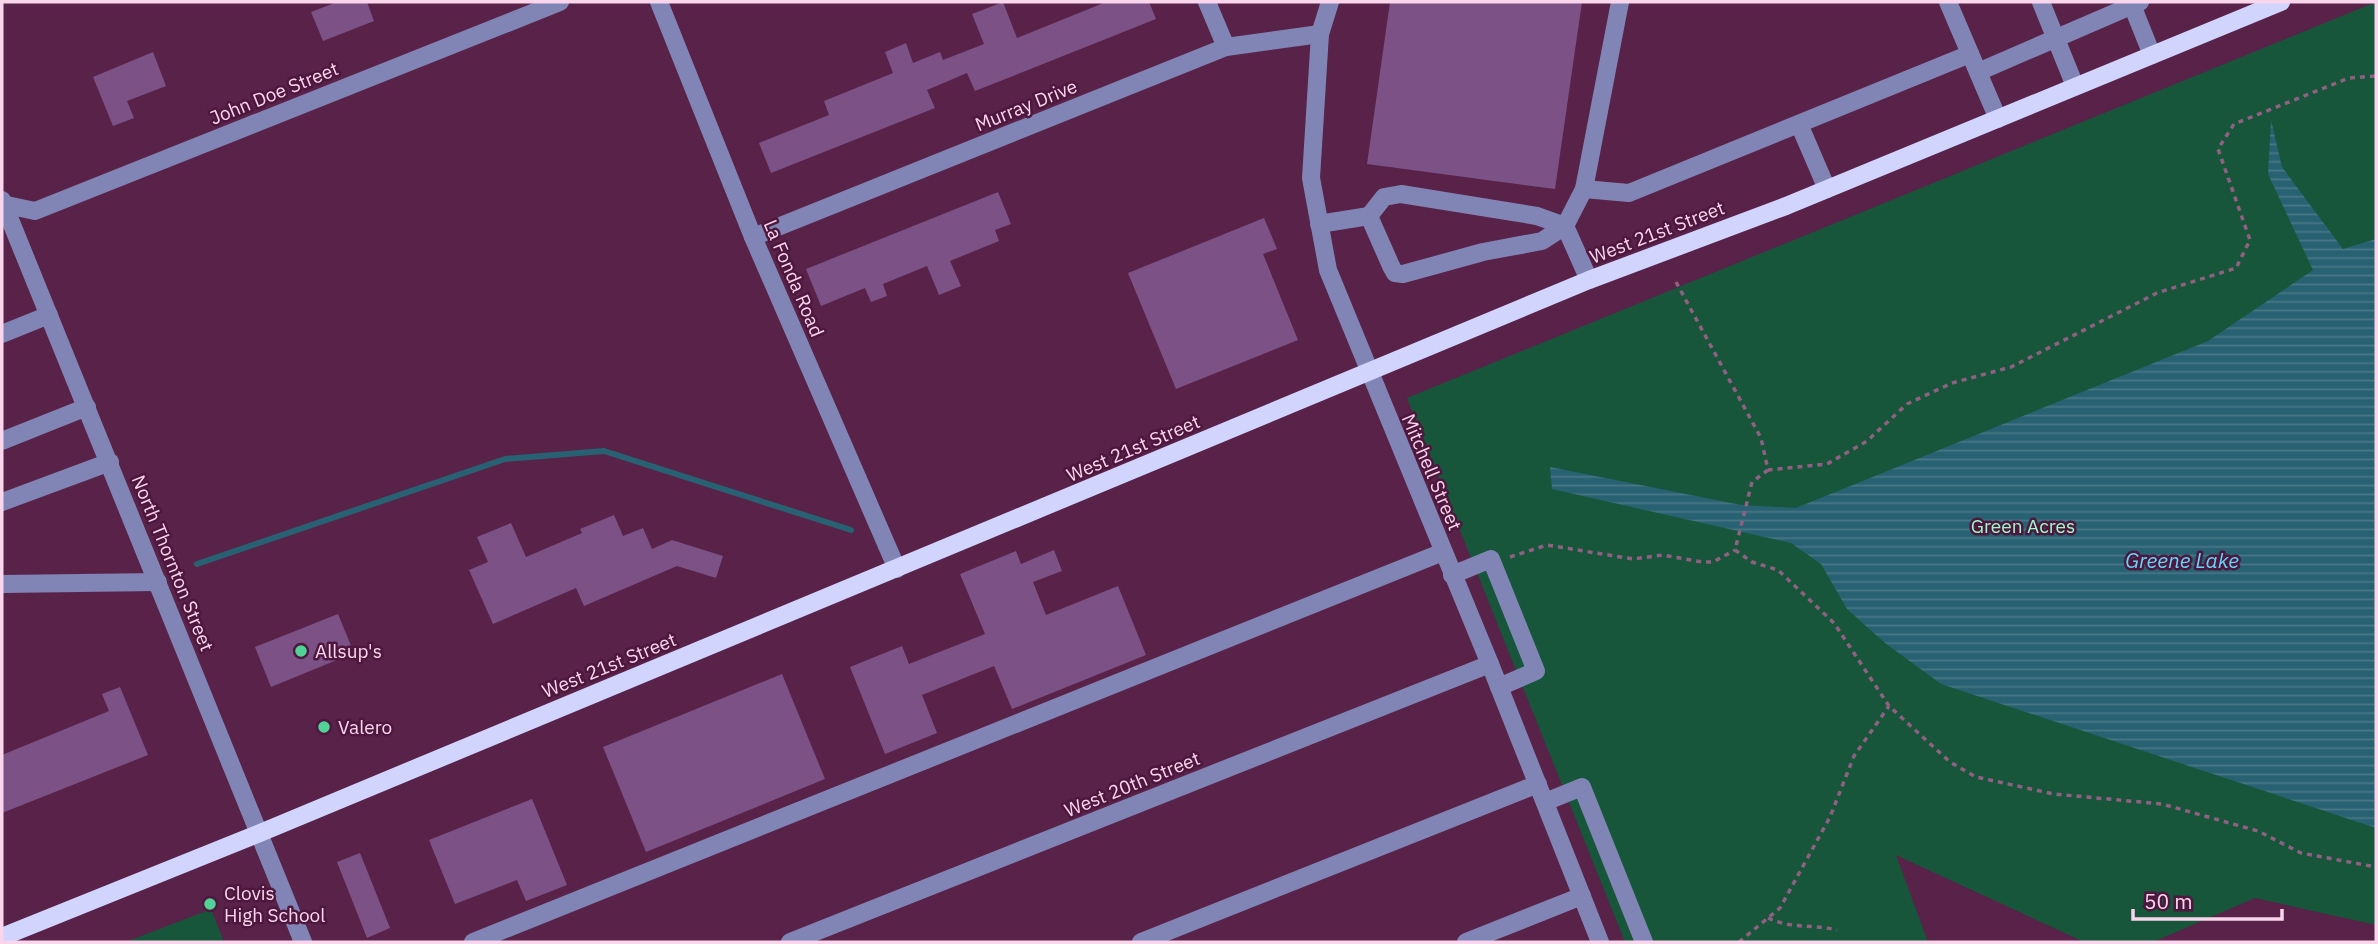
<svg xmlns="http://www.w3.org/2000/svg" width="2378" height="944" viewBox="0 0 2378 944" font-family="'IBM Plex Sans',sans-serif">
<defs>
<pattern id="water-rules" width="6" height="5" patternUnits="userSpaceOnUse" patternTransform="scale(1.75)"><rect width="6" height="5" fill="#286172"/><path d="M0 2.5h6" fill="none" stroke="#487786"/></pattern>
</defs>
<rect width="100%" height="100%" fill="#592249"/>
<!-- green -->
<g fill="#17563b">
<polygon points="2376,2 2376,925 2255,898 2153,942 2084,942 1896,855 1928,942 1625,942 1407,398"/>
<polygon points="211,909 224,942 126,942"/>
</g>
<!-- water -->
<polygon fill="url(#water-rules)" points="2271,120 2282,167 2343,249 2376,239 2376,828 1941,684 1885,643 1847,609 1821,564 1791,543 1552,489 1550,467 1741,505 1796,508 2208,341 2313,270 2268,174"/>
<g fill="none" stroke-linecap="round" stroke-linejoin="round">
<!-- stream -->
<polyline stroke="#286172" stroke-width="6" points="197,564 505,459 604,451 851,530"/>
</g>
<!-- building -->
<g fill="#7c5186">
<polygon points="337,2 367,2 374,21 323,41 311,12"/>
<polygon points="1003,2 1017,38 1106,2 1149,2 1156,19 975,91 967,73 927,90 935,108 771,173 759,143 829,115 824,101 893,73 885,52 906,43 913,63 940,52 943,60 984,44 972,14"/>
<polygon points="1390,2 1582,2 1555,189 1367,164"/>
<polygon points="153,52 166,86 127,101 134,118 113,126 93,77"/>
<polygon points="998,192 1011,224 995,230 999,241 950,261 961,286 939,295 927,266 883,284 887,296 871,302 865,288 821,306 806,269"/>
<polygon points="1264,218 1277,249 1263,254 1298,340 1176,389 1128,273"/>
<polygon points="614,515 623,536 643,528 652,549 672,540 723,556 716,578 677,566 584,606 576,588 493,624 469,570 488,562 477,537 511,523 526,557 582,533 580,529"/>
<polygon points="1054,550 1062,571 1033,582 1046,615 1118,586 1146,655 1012,709 994,666 922,695 937,733 885,754 850,667 902,646 909,664 985,634 960,574 1016,551 1021,564"/>
<polygon points="338,614 354,653 271,687 255,647"/>
<polygon points="782,674 825,779 646,852 603,747"/>
<polygon points="120,687 148,755 2,813 2,755 109,711 102,694"/>
<polygon points="532,799 567,885 526,901 517,880 455,904 429,840"/>
<polygon points="360,853 390,928 367,938 337,862"/>
</g>
<g fill="none" stroke-linecap="round" stroke-linejoin="round">
<!-- path -->
<g stroke="#906082" stroke-width="3.5" stroke-dasharray="5 5" stroke-linecap="butt">
<polyline points="1676,282 1761,438 1768,470 1827,464 1867,441 1907,404 1952,383 2011,367 2157,293 2236,268 2250,240 2218,149 2234,124 2349,78 2376,76"/>
<polyline points="1768,470 1752,482 1735,550 1752,562 1778,570 1834,623 1889,706 1950,762 1976,777 2054,794 2162,804 2258,831 2301,853 2376,867"/>
<polyline points="1510,557 1547,545 1633,559 1663,555 1702,562 1713,562 1735,550"/>
<path d="M1768 918C1791 929 1811 924 1837 930"/>
<polyline points="1739,942 1780,908 1830,817 1854,756 1889,706"/>
</g>
<!-- minor -->
<g stroke="#8185b5" stroke-width="18">
<polyline points="659,2 753,237 897,569"/>
<polyline points="1207,2 1226,47"/>
<polyline points="1330,2 1320,34 1311,178 1328,270 1490,664 1600,942"/>
<polyline points="1948,2 1998,119"/>
<polyline points="2041,2 2075,86"/>
<polyline points="2132,5 2152,55"/>
<polyline points="1978,72 2140,2"/>
<polyline points="1799,124 1827,189"/>
<polyline points="1584,189 1629,193 1970,54"/>
<polyline points="2,200 303,942"/>
<polyline points="2,204 35,211 560,2"/>
<polyline points="1319,224 1369,216"/>
<polyline points="753,237 1226,47 1320,34"/>
<polyline points="1589,280 1565,226 1537,216 1401,194 1384,197 1369,216 1391,266 1395,273 1403,274 1483,252 1542,241 1565,226 1584,189 1620,2"/>
<polyline points="2,334 49,315"/>
<polyline points="2,441 87,407"/>
<polyline points="2,502 110,462"/>
<polyline points="1452,575 1491,559 1536,671 1499,687"/>
<polyline points="2,584 158,582"/>
<polyline points="1545,802 1582,787 1644,942"/>
<polyline points="473,942 1443,552"/>
<polyline points="790,942 1490,664"/>
<polyline points="1141,942 1538,784"/>
<polyline points="1466,942 1582,896"/>
</g>
<!-- major -->
<polyline stroke="#d1d5fd" stroke-width="18" points="2,937 260,833 1589,280 1786,206 2281,2"/>
</g>
<!-- markers -->
<g fill="#51d398" stroke="#4d173e" stroke-width="2.5">
<circle cx="301" cy="651" r="7"/>
<circle cx="324" cy="727" r="7"/>
<circle cx="210" cy="904" r="7"/>
</g>
<g text-anchor="middle" dominant-baseline="central" stroke-width="5" stroke-linejoin="round" paint-order="stroke">
<!-- street labels -->
<g font-size="19" fill="#f9d6ec" stroke="#4d173e">
<text transform="translate(274 93) rotate(-22)">John Doe Street</text>
<text transform="translate(1026 105) rotate(-22)">Murray Drive</text>
<text transform="translate(1657 232) rotate(-21)">West 21st Street</text>
<text transform="translate(794 278) rotate(67)">La Fonda Road</text>
<text transform="translate(1133 448) rotate(-23)">West 21st Street</text>
<text transform="translate(1432 472) rotate(67)">Mitchell Street</text>
<text transform="translate(173 563) rotate(68)">North Thornton Street</text>
<text transform="translate(609 665) rotate(-22)">West 21st Street</text>
<text transform="translate(1132 784) rotate(-22)">West 20th Street</text>
</g>
<!-- park labels -->
<g font-size="19" fill="#9bfac9" stroke="#4d173e">
<text x="2023" y="526">Green Acres</text>
</g>
<!-- poi labels -->
<g font-size="19" fill="#f9d6ec" stroke="#4d173e" text-anchor="start">
<text x="315" y="651">Allsup's</text>
<text x="338" y="727">Valero</text>
<text x="224" y="893">Clovis<tspan x="224" dy="22">High School</tspan></text>
</g>
<!-- water labels -->
<g font-size="21" font-style="italic" fill="#62d6f9" stroke="#4d173e">
<text x="2182" y="560">Greene Lake</text>
</g>
</g>
<!-- border -->
<rect width="2378" height="944" fill="none" stroke="#f9d6ec" stroke-width="7"/>
<!-- scale -->
<path d="M2133 909v10h149v-10" fill="none" stroke="#f9d6ec" stroke-width="3.5"/>
<text x="2144" y="909" font-size="21" fill="#f9d6ec" stroke="#4d173e" stroke-width="5" paint-order="stroke">50 m</text>
</svg>
